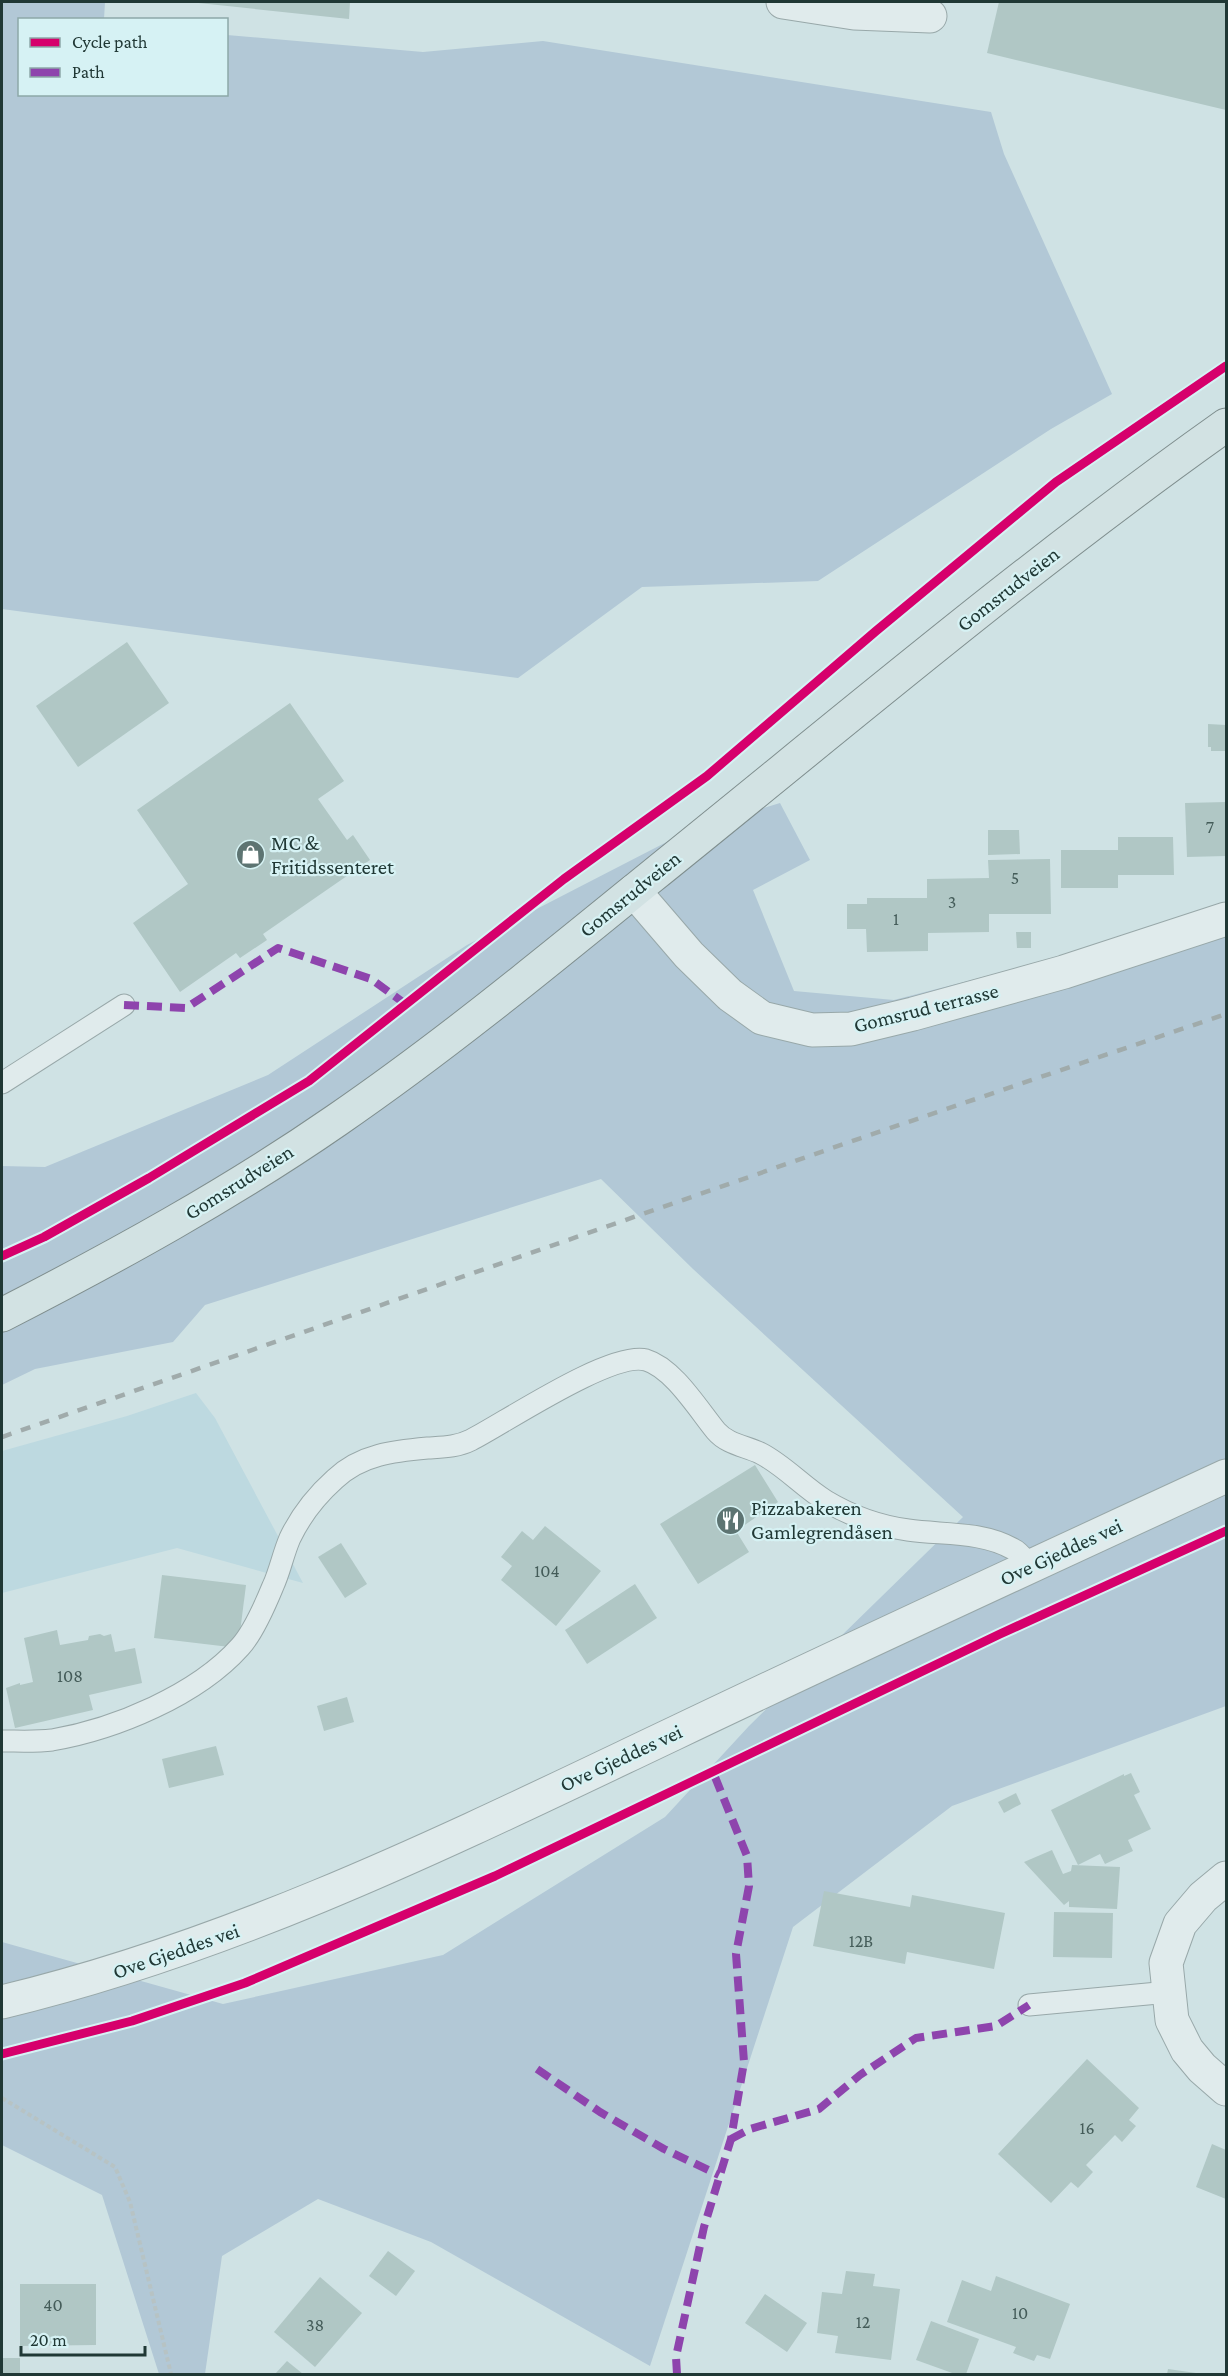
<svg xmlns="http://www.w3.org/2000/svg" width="1228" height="2376" viewBox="0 0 1228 2376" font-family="'Crimson Pro',serif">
<rect width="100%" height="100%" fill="#cfe2e4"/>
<!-- farmland -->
<polygon fill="#bdd9e0" points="196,1393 215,1418 303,1583 177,1548 2,1593 2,1451 127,1416"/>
<!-- green -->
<g fill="#b2c8d6">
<polygon points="2,2 105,2 104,19 20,20 20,94 226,94 227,35 423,52 543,41 991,112 1004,154 1112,394 1051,429 818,581 642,587 518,678 2,609"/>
<polygon points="780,803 810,860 753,890 794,991 894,1000 1157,932 1226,911 1226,1706 952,1806 793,1927 650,2366 431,2242 318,2199 222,2256 205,2374 159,2374 102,2195 2,2145 2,1942 223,2004 443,1955 665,1817 749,1726 963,1517 693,1269 601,1179 205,1305 173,1342 35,1369 2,1385 2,1166 45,1167 268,1075 467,945 686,832"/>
</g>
<!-- building -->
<g fill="#b0c7c5">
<polygon points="189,2 350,2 349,19"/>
<polygon points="999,2 1226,2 1226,110 987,53"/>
<polygon points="127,642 169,703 78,767 36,706"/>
<polygon points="290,703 344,781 318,799 347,840 353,835 370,860 263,934 267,940 240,958 236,953 180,992 133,923 188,884 137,810"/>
<polygon points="1208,724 1226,725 1226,751 1211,751 1211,747 1208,747"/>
<polygon points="1226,802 1226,856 1187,857 1185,803"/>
<polygon points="988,830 1019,830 1020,854 988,855"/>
<polygon points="1118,837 1173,837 1174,875 1118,875 1118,888 1061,888 1061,850 1118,850"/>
<polygon points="1050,859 1051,914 989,914 989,932 928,933 928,951 867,952 866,929 847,929 847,904 867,904 867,898 927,898 927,879 989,878 988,860"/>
<polygon points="1016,932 1031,932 1031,948 1017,948"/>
<polygon points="755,1465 778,1502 736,1531 749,1552 698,1584 660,1524"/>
<polygon points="545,1526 601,1571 556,1626 501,1580 512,1566 501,1557 522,1531 533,1540"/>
<polygon points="341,1543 367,1584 345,1598 318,1557"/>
<polygon points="162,1575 246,1585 238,1648 154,1638"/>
<polygon points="635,1584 657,1618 587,1664 565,1630"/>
<polygon points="57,1630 60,1645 88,1640 89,1636 100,1634 104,1636 111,1634 115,1652 135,1648 142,1683 89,1695 93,1710 15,1728 6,1688 20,1683 20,1685 33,1682 24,1638"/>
<polygon points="347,1697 354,1722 324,1731 317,1706"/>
<polygon points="216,1746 224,1775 169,1788 162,1759"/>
<polygon points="1131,1773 1140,1792 1134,1795 1151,1829 1128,1840 1133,1851 1105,1864 1100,1854 1078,1865 1051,1810 1124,1774 1124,1776"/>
<polygon points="1016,1793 1021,1804 1004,1813 998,1802"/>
<polygon points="1052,1850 1063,1874 1071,1871 1072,1865 1120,1867 1117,1909 1069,1907 1069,1901 1064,1905 1024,1862"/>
<polygon points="824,1891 910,1907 912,1895 1005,1913 994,1969 907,1952 905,1964 813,1946"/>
<polygon points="1054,1912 1113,1913 1112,1958 1053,1957"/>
<polygon points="1087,2059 1139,2108 1129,2120 1136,2126 1122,2142 1115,2135 1086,2165 1093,2172 1078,2188 1071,2182 1051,2203 998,2154"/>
<polygon points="1212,2144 1226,2150 1226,2199 1196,2187"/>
<polygon points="388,2251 415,2271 396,2296 369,2276"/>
<polygon points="846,2271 875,2274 873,2286 900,2289 891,2360 835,2353 838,2336 817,2333 822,2292 842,2294"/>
<polygon points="996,2276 1070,2304 1050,2359 1037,2355 1034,2361 1013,2353 1016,2347 947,2322 962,2280 991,2291"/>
<polygon points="320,2277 362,2313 315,2367 274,2332"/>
<polygon points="20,2284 96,2284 96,2345 20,2346"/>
<polygon points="765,2294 807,2323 787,2352 745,2323"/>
<polygon points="931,2321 979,2339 966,2374 955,2374 916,2360"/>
<rect x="2" y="2358" width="18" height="16"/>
<polygon points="287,2361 303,2374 275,2374"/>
<polygon points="1168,2369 1196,2373 1196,2374 1167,2374"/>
</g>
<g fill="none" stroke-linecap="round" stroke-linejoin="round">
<defs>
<g id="service">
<polyline points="2,1083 124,1005"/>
<path d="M2 1741C18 1741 36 1742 52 1740 116 1729 197 1695 240 1647 253 1633 266 1603 273 1586 280 1571 283 1554 290 1538 301 1515 316 1496 335 1479 361 1454 395 1451 428 1448 443 1447 457 1447 471 1440 506 1422 611 1351 646 1360 673 1368 698 1409 716 1431 727 1444 745 1446 760 1453 784 1465 803 1487 826 1501 851 1516 879 1526 908 1530 942 1535 982 1531 1013 1549 1020 1552 1025 1560 1030 1566"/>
<polyline points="1029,2005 1169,1992"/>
</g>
<g id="minor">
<polyline points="783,2 854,13 930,16"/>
<polyline points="634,891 689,955 730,995 762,1018 812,1030 851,1029 913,1014 1064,972 1226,919"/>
<polyline points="1226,1878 1203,1897 1180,1924 1166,1963 1172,2020 1187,2050 1202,2068 1226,2089"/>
</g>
<path id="tertiary" d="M2 2002C239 1945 454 1838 673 1734 857 1646 1042 1561 1226 1476"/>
<path id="primary" d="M2 1315C117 1256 230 1194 337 1120 446 1045 549 960 651 877 841 724 1027 566 1226 425"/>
</defs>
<!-- service casing -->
<use href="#service" stroke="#98a8a9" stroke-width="23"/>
<!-- minor casing -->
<use href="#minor" stroke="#98a8a9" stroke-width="35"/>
<!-- tertiary casing -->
<use href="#tertiary" stroke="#98a8a9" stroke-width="35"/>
<!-- primary casing -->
<use href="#primary" stroke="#7f8e8e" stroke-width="35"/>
<!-- path -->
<polyline stroke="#b7c3c4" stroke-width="4" stroke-dasharray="4.5 3" stroke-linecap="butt" points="2,2098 115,2167 130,2202 171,2374"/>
<!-- service -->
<use href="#service" stroke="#e0ebec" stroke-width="21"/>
<!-- minor -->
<use href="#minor" stroke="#e0ebec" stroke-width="33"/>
<!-- tertiary -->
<use href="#tertiary" stroke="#e0ebec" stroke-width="33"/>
<!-- primary -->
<use href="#primary" stroke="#d2e2e3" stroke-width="33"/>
<!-- rail -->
<polyline stroke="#a0abab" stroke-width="4.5" stroke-dasharray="10 10" stroke-linecap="butt" points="2,1437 861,1138 1226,1014"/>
<!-- quiet -->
<g stroke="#8e44ad" stroke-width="8" stroke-dasharray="15 8" stroke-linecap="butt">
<polyline points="124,1005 186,1008 278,948 371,979 404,1003"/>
<polyline points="537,2069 600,2112 664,2149 719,2175"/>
<polyline points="731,2139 750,2129 819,2109 860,2075 916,2038 996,2026 1029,2005"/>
<polyline points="677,2374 676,2357 704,2227 731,2139 744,2062 736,1954 749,1886 747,1856 713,1772"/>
</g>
<defs>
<g id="cycleway">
<polyline points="2,1256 44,1237 149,1178 309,1081 564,879 707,776 876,631 1056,482 1226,366"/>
<polyline points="2,2054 132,2021 245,1983 495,1876 1000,1634 1226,1531"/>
</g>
</defs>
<!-- cycleway casing -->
<use href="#cycleway" stroke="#d6f2f4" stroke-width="13"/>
<!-- cycleway -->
<use href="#cycleway" stroke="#d6006c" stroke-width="9"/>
</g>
<!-- icons -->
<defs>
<symbol id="shop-disc" viewBox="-11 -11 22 22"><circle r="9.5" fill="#5d7472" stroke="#d6f2f4"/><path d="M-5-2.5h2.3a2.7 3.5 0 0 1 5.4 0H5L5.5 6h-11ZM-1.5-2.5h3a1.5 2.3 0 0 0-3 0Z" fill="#fff"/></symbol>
<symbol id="restaurant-disc" viewBox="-11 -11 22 22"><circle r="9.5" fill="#5d7472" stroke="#d6f2f4"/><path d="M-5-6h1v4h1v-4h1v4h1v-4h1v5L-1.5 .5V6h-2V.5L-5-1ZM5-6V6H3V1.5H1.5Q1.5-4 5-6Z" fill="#fff"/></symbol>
</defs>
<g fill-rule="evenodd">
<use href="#shop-disc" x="234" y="838" width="33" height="33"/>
<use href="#restaurant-disc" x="714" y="1504" width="33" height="33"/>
</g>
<g text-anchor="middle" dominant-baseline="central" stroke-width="4.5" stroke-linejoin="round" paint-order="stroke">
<!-- number labels -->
<g font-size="18" fill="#445c59">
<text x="1210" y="827">7</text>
<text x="1015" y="878">5</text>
<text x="952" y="902">3</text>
<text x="896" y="919">1</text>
<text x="547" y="1571">104</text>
<text x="70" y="1676">108</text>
<text x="861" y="1941">12B</text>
<text x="1087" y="2128">16</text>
<text x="53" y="2305">40</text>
<text x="1020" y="2313">10</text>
<text x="863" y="2322">12</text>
<text x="315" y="2325">38</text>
</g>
<!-- street labels -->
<g font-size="21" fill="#203835" stroke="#d6f2f4">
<text transform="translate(1008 589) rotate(-38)">Gomsrudveien</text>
<text transform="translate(630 894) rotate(-39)">Gomsrudveien</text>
<text transform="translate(926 1008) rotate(-14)">Gomsrud terrasse</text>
<text transform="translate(239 1182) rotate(-32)">Gomsrudveien</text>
<text transform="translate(1061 1552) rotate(-25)">Ove Gjeddes vei</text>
<text transform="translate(621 1758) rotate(-25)">Ove Gjeddes vei</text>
<text transform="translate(176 1951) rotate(-19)">Ove Gjeddes vei</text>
</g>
<!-- poi labels -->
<g font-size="21" fill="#203835" stroke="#d6f2f4" text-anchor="start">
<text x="271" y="843">MC &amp;<tspan x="271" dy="24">Fritidssenteret</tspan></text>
<text x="751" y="1508">Pizzabakeren<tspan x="751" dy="24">Gamlegrendåsen</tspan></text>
</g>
</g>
<!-- border -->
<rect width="1228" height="2376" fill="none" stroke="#203835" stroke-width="6"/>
<!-- legend -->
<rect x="18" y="18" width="210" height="78" fill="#d6f2f4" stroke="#8da8a8" stroke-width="1.5"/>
<rect x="30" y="38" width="30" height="9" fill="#d6006c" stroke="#8da8a8" stroke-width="1.5"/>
<text x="72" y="48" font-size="18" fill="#203835">Cycle path</text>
<rect x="30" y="68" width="30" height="9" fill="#8e44ad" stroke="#8da8a8" stroke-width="1.5"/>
<text x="72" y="78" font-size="18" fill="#203835">Path</text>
<!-- scale -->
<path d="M21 2346v9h124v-9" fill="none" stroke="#203835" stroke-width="3"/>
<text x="30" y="2346" font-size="18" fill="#203835" stroke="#d6f2f4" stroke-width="4.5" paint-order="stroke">20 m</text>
</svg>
